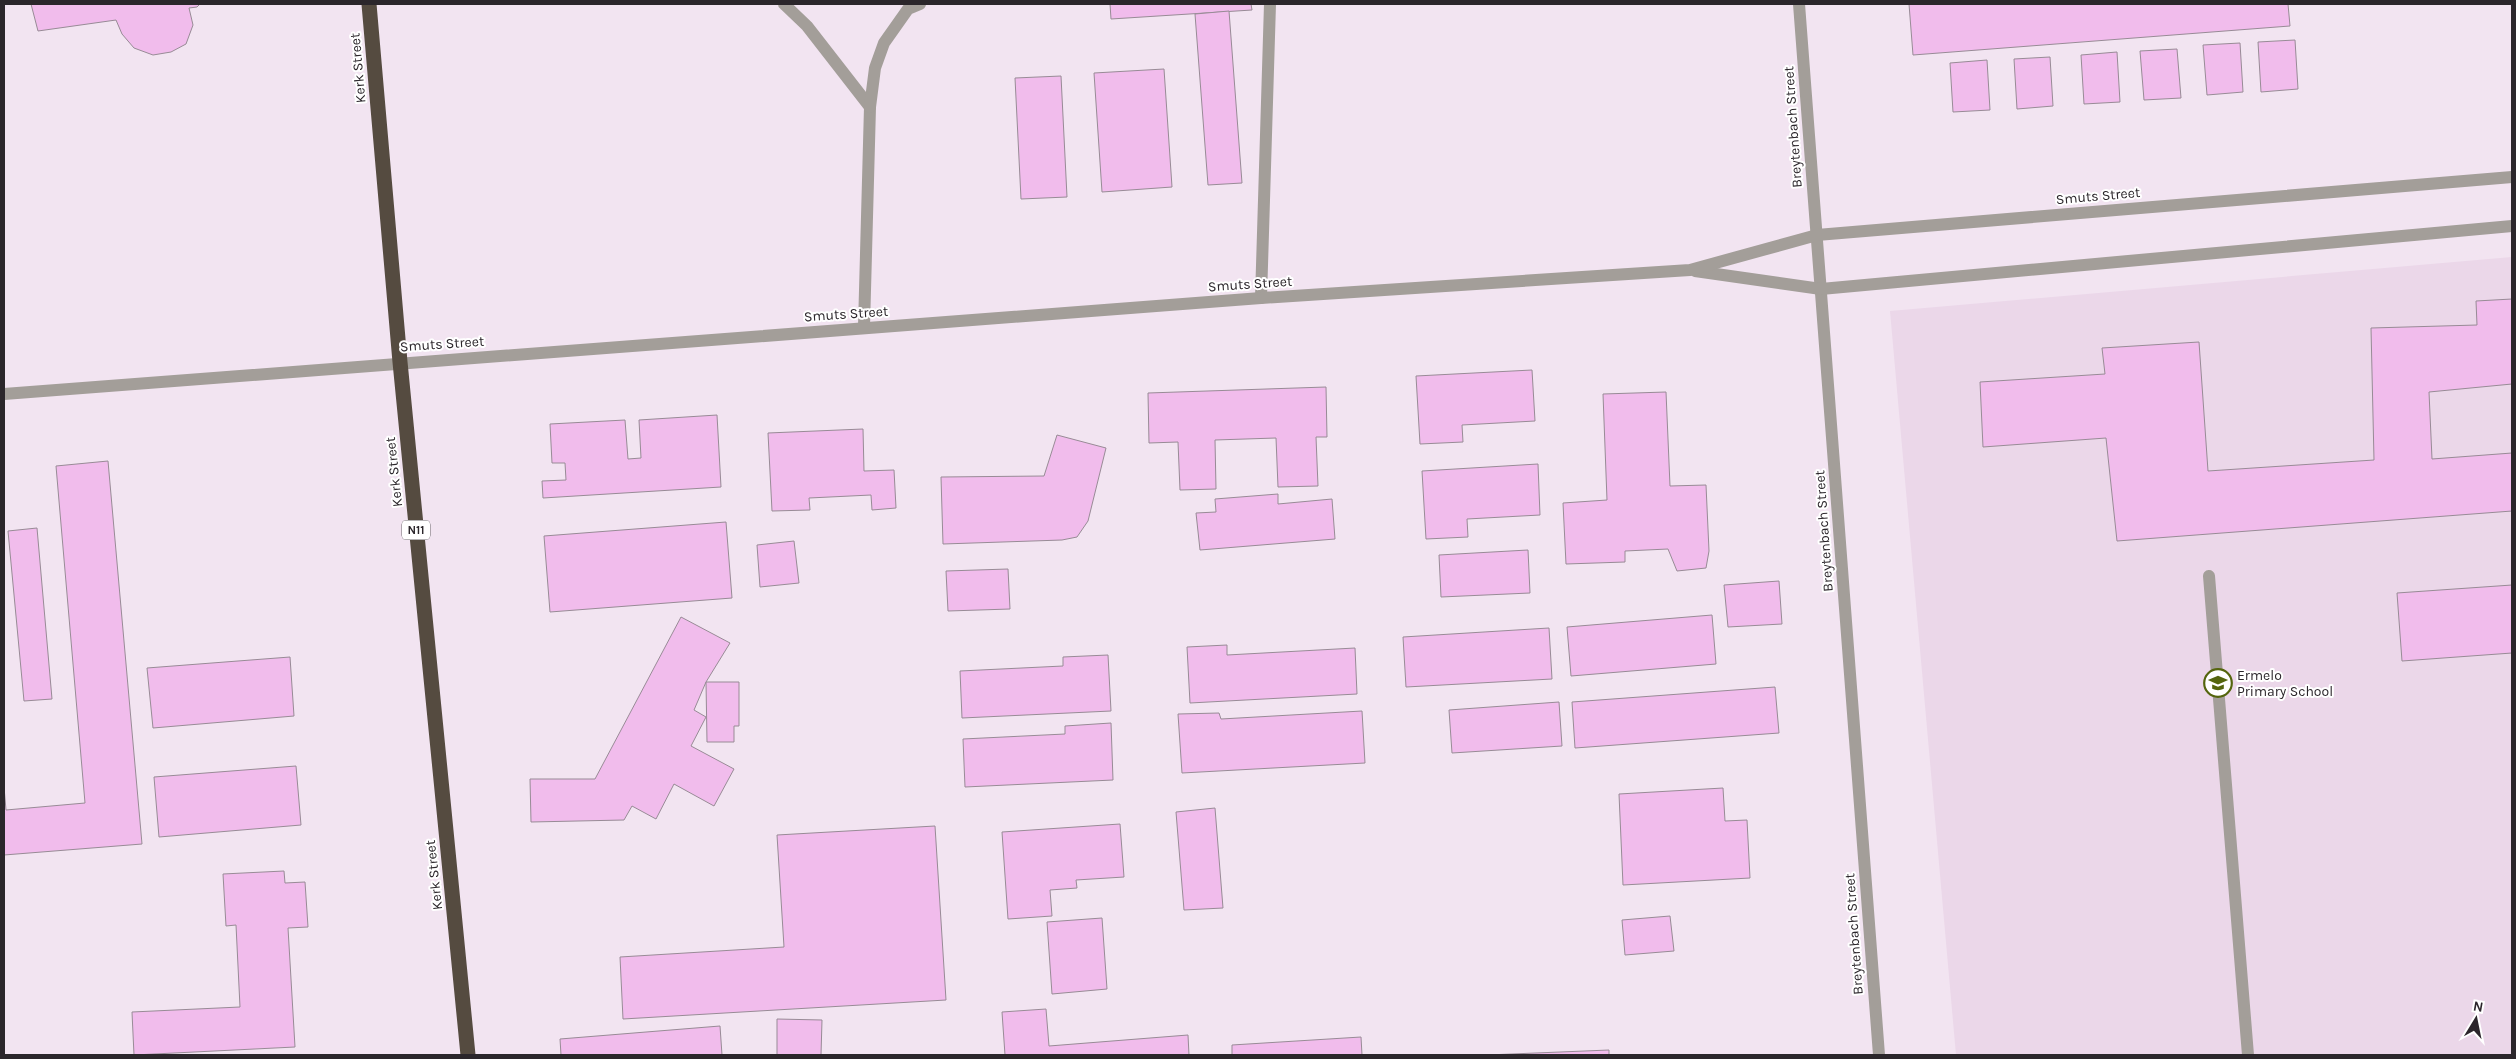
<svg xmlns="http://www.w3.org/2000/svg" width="2516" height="1059" viewBox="0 0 2516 1059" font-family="Karla,sans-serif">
<rect width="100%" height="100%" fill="#f2e4f1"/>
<!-- built -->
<polygon fill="#ebd7e9" points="2512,257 2512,1055 1956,1055 1890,311"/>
<!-- building -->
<g fill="#f1bcec" stroke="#988b96">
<polygon points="31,4 200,4 197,7 189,8 193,25 186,44 171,52 153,55 134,48 122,34 116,20 38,31"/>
<polygon points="1110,4 1251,4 1252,10 1111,19"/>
<polygon points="1909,4 2288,4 2290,26 1913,55"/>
<polygon points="1229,11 1242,183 1208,185 1195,14"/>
<polygon points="2295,40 2298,89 2261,92 2258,42"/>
<polygon points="2240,43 2243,92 2207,95 2203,45"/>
<polygon points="2177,49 2181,98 2144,100 2140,51"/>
<polygon points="2117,52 2120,102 2084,104 2081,55"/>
<polygon points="2050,57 2053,106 2017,109 2014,59"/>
<polygon points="1987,60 1990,110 1953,112 1950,63"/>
<polygon points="1164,69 1172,187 1102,192 1094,73"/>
<polygon points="1061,76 1067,197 1021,199 1015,78"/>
<polygon points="2512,299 2512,384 2429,392 2432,459 2512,453 2512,511 2117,541 2106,438 1983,447 1980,382 2105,374 2102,348 2199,342 2208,471 2374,460 2371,328 2477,325 2476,301"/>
<polygon points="1532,370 1535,421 1462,425 1463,442 1420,444 1416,376"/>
<polygon points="1326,387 1327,437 1316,437 1318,486 1278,487 1276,438 1215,440 1216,489 1180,490 1178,442 1149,443 1148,393"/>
<polygon points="1666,392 1670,486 1706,485 1709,551 1706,568 1677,571 1668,549 1625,551 1625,562 1566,564 1563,503 1607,500 1603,394"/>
<polygon points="717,415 721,487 543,498 542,481 566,480 565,463 552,463 550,424 625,420 628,459 641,458 639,420"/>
<polygon points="863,429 864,471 894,470 896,508 872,510 871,495 809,498 810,510 772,511 768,433"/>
<polygon points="1057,435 1106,448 1088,521 1077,537 1062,540 943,544 941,477 1044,476"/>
<polygon points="108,461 142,844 4,855 4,787 6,810 85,803 56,466"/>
<polygon points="1538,464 1540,515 1467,519 1468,537 1426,539 1422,471"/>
<polygon points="1278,494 1278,504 1332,499 1335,539 1200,550 1196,513 1216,512 1215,499"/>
<polygon points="726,522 732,598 550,612 544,536"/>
<polygon points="37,528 52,699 24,701 8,531"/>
<polygon points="794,541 799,583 760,587 757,545"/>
<polygon points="1528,550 1530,593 1441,597 1439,555"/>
<polygon points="1008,569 1010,609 948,611 946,571"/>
<polygon points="1779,581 1782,624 1728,627 1724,585"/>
<polygon points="2512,585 2512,653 2402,661 2397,593"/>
<polygon points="1712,615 1716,664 1571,676 1567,627"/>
<polygon points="681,617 730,643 706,682 694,710 706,717 691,746 734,769 714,806 674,784 656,819 632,806 624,820 531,822 530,779 595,779"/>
<polygon points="1549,628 1552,679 1406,687 1403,637"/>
<polygon points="1227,645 1227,655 1355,648 1357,694 1190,703 1187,647"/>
<polygon points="1108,655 1111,711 962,718 960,671 1063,666 1063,657"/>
<polygon points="290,657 294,716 153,728 147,668"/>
<polygon points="706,682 739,682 739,726 734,726 734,742 707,742"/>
<polygon points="1775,687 1779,733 1575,748 1572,702"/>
<polygon points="1559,702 1562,746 1452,753 1449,710"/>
<polygon points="1362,711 1365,763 1182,773 1178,714 1219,713 1221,719"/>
<polygon points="1111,723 1113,780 965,787 963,739 1065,734 1065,726"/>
<polygon points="296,766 301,825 159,837 154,777"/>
<polygon points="1723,788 1725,821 1747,820 1750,878 1623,885 1619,794"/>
<polygon points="1215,808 1223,908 1184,910 1176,812"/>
<polygon points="1120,824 1124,877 1076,880 1077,888 1050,890 1052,916 1008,919 1002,832"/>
<polygon points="935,826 946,1000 623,1019 620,957 784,947 777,835"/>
<polygon points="284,871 285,883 305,882 308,927 288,928 295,1047 134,1055 132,1012 240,1007 236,925 226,926 223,874"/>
<polygon points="1670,916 1674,951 1625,955 1622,920"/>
<polygon points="1102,918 1107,989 1052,994 1047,922"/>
<polygon points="1046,1009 1049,1046 1188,1035 1189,1055 1005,1055 1002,1012"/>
<polygon points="777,1019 822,1020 821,1055 777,1055"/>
<polygon points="720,1026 722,1055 561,1055 560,1039"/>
<polygon points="1361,1037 1362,1055 1232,1055 1232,1045"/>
<polygon points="1609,1050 1609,1055 1487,1055"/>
</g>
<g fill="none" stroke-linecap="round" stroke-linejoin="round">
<!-- minor -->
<g stroke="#a39e99" stroke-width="12">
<polyline points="784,4 807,26 870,107 864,327"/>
<polyline points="1799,4 1879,1055"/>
<polyline points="870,107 875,68 884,43 908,9 920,4"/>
<polyline points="1695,271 1821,289 2512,226"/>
<polyline points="1261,298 1270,4"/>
<polyline points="4,394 1261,298 1690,270 1817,235 2512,177"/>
<polyline points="2209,576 2248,1055"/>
</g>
<!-- highway -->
<polyline stroke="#554b40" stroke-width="15" points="369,4 400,362 468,1055"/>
</g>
<!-- icons -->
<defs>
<symbol id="school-ring" viewBox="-11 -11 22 22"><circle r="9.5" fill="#fff" stroke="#54650d" stroke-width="1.5"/><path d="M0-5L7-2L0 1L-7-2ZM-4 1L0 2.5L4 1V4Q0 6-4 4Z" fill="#54650d"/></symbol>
</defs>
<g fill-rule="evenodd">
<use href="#school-ring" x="2202" y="667" width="32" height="32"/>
</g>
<g text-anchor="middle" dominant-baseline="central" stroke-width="4" stroke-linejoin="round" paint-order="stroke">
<!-- shield labels -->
<rect fill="#fff" stroke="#6b676b" stroke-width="1" x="402" y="520.5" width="28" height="19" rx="4"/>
<g font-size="12" font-weight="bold" fill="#2b262b">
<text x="416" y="530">N11</text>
</g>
<!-- street labels -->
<g font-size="14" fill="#2b262b" stroke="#fff">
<text transform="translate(358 68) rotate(-95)">Kerk Street</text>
<text transform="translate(1793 127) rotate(-94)">Breytenbach Street</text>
<text transform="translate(2098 196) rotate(-5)">Smuts Street</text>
<text transform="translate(1250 284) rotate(-4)">Smuts Street</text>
<text transform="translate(846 314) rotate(-4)">Smuts Street</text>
<text transform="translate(442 344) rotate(-4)">Smuts Street</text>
<text transform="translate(394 472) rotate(-96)">Kerk Street</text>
<text transform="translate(1824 531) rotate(-94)">Breytenbach Street</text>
<text transform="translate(434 875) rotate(-96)">Kerk Street</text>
<text transform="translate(1854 934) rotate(-94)">Breytenbach Street</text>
</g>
<!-- poi labels -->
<g font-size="14" fill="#2b262b" stroke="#fff" text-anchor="start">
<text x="2237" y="675">Ermelo<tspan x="2237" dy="16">Primary School</tspan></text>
</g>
</g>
<!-- border -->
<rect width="2516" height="1059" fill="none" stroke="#2b262b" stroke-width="10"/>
<!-- north arrow -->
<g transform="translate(2476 1019) rotate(10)" stroke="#ffffff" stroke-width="4" paint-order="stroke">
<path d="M0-4L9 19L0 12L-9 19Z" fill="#2b262b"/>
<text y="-8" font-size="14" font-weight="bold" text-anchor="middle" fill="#2b262b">N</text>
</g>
</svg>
